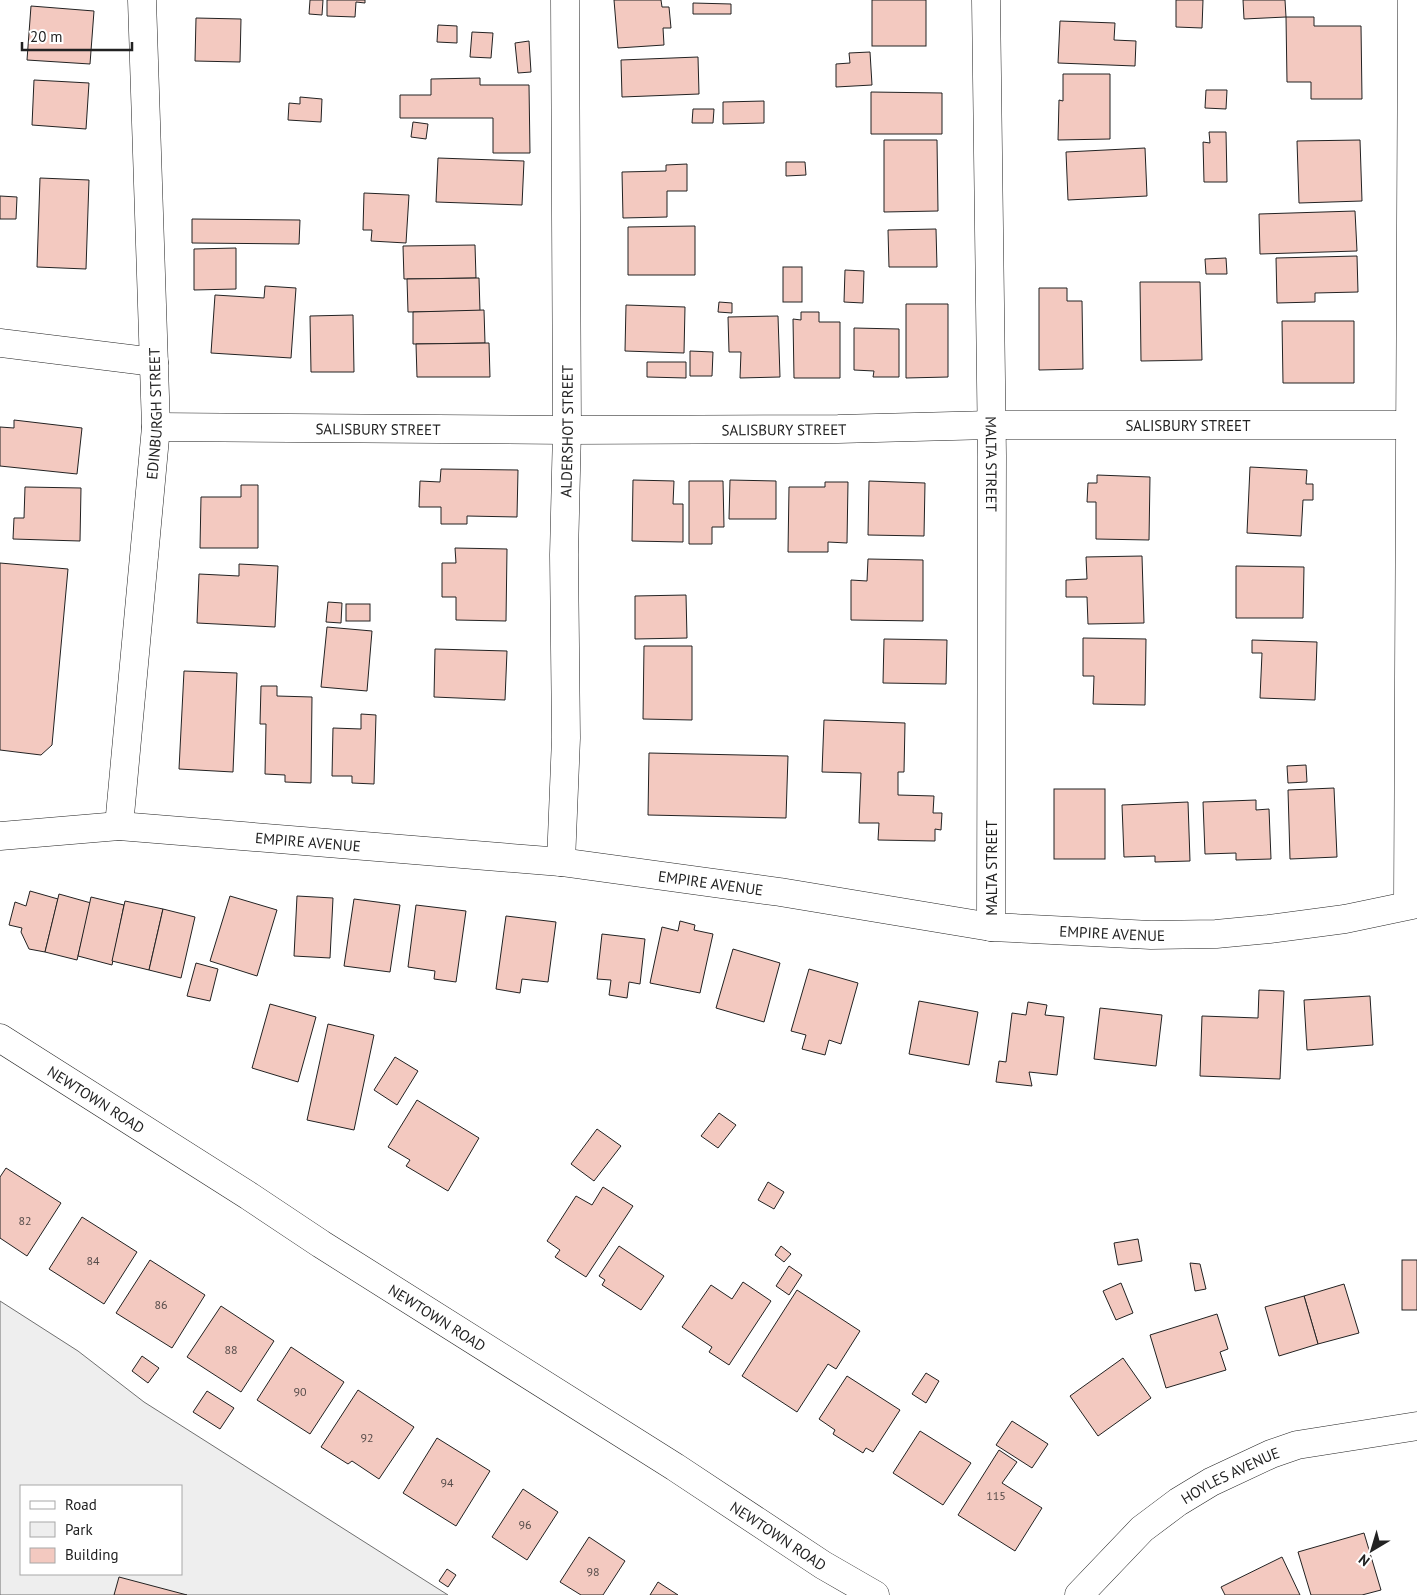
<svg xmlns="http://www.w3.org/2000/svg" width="1417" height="1595" viewBox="0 0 1417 1595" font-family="'PT Sans',sans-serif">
<rect width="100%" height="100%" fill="#fff"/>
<!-- green -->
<path fill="#eee" stroke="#6f6f6f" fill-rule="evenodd" d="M0 1301 78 1351 144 1402 448 1595H0ZM21 1486H181V1574H21Z"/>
<!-- building -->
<g fill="#f3c9c0" stroke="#222">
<polygon points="310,0 323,0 322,15 309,14"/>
<polygon points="327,0 365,0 365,3 356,2 355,17 327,16"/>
<polygon points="614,0 661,0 662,7 669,7 671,28 663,28 664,45 618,48"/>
<rect x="872" y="0" width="54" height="46"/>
<polygon points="1176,0 1203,0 1202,28 1176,27"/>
<polygon points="1243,0 1285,0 1286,17 1244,19"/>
<polygon points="693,3 731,4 731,14 693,14"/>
<polygon points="31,6 94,11 90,64 27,60"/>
<polygon points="1286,17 1314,17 1314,26 1361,26 1362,99 1311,99 1311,82 1287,82"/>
<polygon points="196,18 241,19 240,62 195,61"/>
<polygon points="1060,21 1115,23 1114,40 1136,41 1135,66 1058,63"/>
<polygon points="438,25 457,26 457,43 437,42"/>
<polygon points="472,32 493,33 491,58 470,57"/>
<polygon points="529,41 531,72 518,73 515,43"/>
<polygon points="870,52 872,85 836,87 836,64 850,63 849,53"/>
<polygon points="698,57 699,94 622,97 621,60"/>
<polygon points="1063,74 1110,74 1110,139 1058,140 1059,100 1063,101"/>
<polygon points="480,78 480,85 529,85 530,153 493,153 493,118 400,118 400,95 431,95 431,79"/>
<polygon points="34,80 89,83 86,129 32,125"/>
<polygon points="1206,90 1227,90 1226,109 1205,108"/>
<polygon points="871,92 942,93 942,134 871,134"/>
<polygon points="300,97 322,99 321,122 288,120 289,103 300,104"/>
<polygon points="764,101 764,123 723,124 723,102"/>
<polygon points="693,109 714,109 713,123 692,123"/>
<polygon points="413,122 428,124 426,139 411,137"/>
<polygon points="1209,132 1226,132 1227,182 1204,182 1203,142 1210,143"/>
<polygon points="884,140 937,140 938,211 884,212"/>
<polygon points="1360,140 1362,201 1299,203 1297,141"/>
<polygon points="1145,148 1147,196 1068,200 1066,152"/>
<polygon points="438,158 524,161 522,205 436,202"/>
<polygon points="786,162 805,162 806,175 786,176"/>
<polygon points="687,164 687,191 667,191 667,217 623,218 622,172 666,171 666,165"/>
<polygon points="40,178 89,180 86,269 37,267"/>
<polygon points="364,193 409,195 406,243 371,241 372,230 363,230"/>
<polygon points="0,196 17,197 16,219 0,219"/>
<polygon points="1355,211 1357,251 1260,254 1259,214"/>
<polygon points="192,219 300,220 299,244 192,243"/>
<polygon points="695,226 695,275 628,275 628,227"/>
<polygon points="936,229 937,267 889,267 888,230"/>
<polygon points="475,245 476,278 404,279 403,246"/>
<polygon points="236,248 236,289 194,290 194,249"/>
<polygon points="1357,256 1358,292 1315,293 1315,302 1277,303 1276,258"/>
<polygon points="1226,258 1227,274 1206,274 1205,259"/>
<rect x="783" y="267" width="19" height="35"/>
<polygon points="845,270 864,271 863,303 844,302"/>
<polygon points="479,278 480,311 408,312 407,279"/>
<polygon points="1140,282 1200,282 1202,360 1141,361"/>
<polygon points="265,286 296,288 291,358 211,353 215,295 264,298"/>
<polygon points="1039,288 1067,288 1067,301 1082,301 1083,369 1039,370"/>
<polygon points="719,302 732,303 732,313 718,312"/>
<polygon points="906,304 948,304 948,377 906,378"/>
<polygon points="626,305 685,307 684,353 625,351"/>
<polygon points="484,310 485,343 413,344 413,312"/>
<polygon points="801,312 819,312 819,322 840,322 840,378 794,378 793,319 801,320"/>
<polygon points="353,315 354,372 311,372 310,316"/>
<polygon points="778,316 780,377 740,378 741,352 729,352 728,317"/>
<polygon points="1282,321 1354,321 1354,383 1283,383"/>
<polygon points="854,328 899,329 899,377 873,377 874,371 854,370"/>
<polygon points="489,343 490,377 417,377 416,344"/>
<polygon points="690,351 713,352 712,376 690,376"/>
<polygon points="647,362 686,362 686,378 647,377"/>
<polygon points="14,420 82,428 77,474 0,466 0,427 14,428"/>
<polygon points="1250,467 1307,470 1306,484 1313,484 1313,500 1303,500 1301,536 1247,533"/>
<polygon points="441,469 518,470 517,517 467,516 467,524 441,524 441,507 419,507 420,481 440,482"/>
<polygon points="1097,475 1150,477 1149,540 1096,539 1096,502 1087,502 1088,483 1097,483"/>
<polygon points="633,480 674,481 673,504 683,504 683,542 632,541"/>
<polygon points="730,480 776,481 776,519 729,519"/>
<polygon points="689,481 723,481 724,527 712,527 712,544 689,544"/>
<polygon points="869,481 925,483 924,536 868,535"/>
<polygon points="825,482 848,482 847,543 828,542 828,552 788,552 789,487 825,487"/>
<polygon points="241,485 258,485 258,548 200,548 201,497 241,497"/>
<polygon points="25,487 81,488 80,541 13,539 14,518 24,518"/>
<polygon points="455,548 507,549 506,621 456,620 456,597 442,597 442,563 456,563"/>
<polygon points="1142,556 1144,623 1088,624 1087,597 1066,597 1066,580 1087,579 1086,557"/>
<polygon points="868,559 923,560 923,621 851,620 851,580 867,581"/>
<polygon points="0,563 68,569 52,745 41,755 0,750"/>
<polygon points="239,564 278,566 275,627 197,623 199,574 239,576"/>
<polygon points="1236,566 1304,567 1303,618 1236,618"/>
<polygon points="686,595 687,638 635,639 635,596"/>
<polygon points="328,602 342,603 341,623 326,622"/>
<rect x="346" y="604" width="24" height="17"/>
<polygon points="327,627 372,631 367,691 321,687"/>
<polygon points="1083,638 1146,639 1145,705 1093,704 1094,676 1083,676"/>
<polygon points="884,639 947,640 946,684 883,683"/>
<polygon points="1252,640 1317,642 1315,700 1260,698 1262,653 1252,653"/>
<polygon points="644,646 692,646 692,720 643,719"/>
<polygon points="435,649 507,651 505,700 434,697"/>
<polygon points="184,671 237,673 233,772 179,769"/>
<polygon points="261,686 277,686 277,696 312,697 311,783 285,782 285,775 265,774 266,724 260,724"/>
<polygon points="361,714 376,715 374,784 352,783 352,776 332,776 333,728 361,729"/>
<polygon points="824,720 905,723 904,772 898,772 898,795 934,796 933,813 942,813 941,830 935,829 935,841 878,840 879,823 859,823 861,773 822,772"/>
<polygon points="649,753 788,756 786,818 648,815"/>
<polygon points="1306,765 1307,782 1288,783 1287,766"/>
<polygon points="1334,788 1337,857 1290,859 1288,790"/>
<rect x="1054" y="789" width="51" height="70"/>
<polygon points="1256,800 1256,810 1269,809 1271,859 1236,860 1236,853 1205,854 1203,802"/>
<polygon points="1188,802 1190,861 1155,862 1155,856 1124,857 1122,805"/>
<polygon points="30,891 58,899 45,952 29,949 21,932 22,928 9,925 15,902 26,906"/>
<polygon points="59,894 91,903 77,960 45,952"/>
<polygon points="230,896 277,910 257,976 210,961"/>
<polygon points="297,896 333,898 330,958 294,956"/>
<polygon points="91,897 124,905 112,965 78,956"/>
<polygon points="354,899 400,905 390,972 344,966"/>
<polygon points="125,901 163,909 149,970 112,961"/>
<polygon points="416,905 466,911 456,982 434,979 435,971 408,967"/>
<polygon points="163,909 195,917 181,978 149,970"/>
<polygon points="506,916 556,922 548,982 522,979 520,993 496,989"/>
<polygon points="680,921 695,925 694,930 713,934 700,993 650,983 662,927 678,931"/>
<polygon points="602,934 645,939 640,984 629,982 627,998 609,995 611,980 597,979"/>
<polygon points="733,949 780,963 764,1022 716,1008"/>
<polygon points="196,963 218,969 210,1001 187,996"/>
<polygon points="809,969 858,983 841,1044 829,1040 825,1055 802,1049 806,1035 791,1031"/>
<polygon points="1259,990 1284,991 1280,1079 1200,1076 1202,1016 1258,1018"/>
<polygon points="1370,996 1373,1045 1307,1050 1304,1000"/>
<polygon points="919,1001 978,1012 969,1065 909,1054"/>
<polygon points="1028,1002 1047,1005 1045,1015 1064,1017 1057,1075 1029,1072 1032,1086 996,1082 999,1061 1006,1062 1012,1013 1026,1015"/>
<polygon points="270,1004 316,1017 298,1082 252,1068"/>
<polygon points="1100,1008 1162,1015 1156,1066 1094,1059"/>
<polygon points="328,1024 374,1035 354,1130 307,1120"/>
<polygon points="395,1057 418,1071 397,1105 374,1090"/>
<polygon points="417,1100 479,1138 448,1191 406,1166 410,1160 388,1147"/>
<polygon points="719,1113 736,1125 718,1148 701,1136"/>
<polygon points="597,1129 621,1146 594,1181 571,1164"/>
<polygon points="6,1168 61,1203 27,1256 0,1238 0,1177"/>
<polygon points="768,1182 784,1192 774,1209 758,1200"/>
<polygon points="603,1187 633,1206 586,1277 555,1257 560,1250 547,1241 576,1196 592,1205"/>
<polygon points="82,1217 137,1252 104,1304 49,1269"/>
<polygon points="1138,1239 1142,1261 1118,1265 1114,1243"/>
<polygon points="619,1246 664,1276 641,1310 602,1285 605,1280 599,1276"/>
<polygon points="781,1246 791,1254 784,1262 775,1255"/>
<polygon points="150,1260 205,1295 172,1348 116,1313"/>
<rect x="1402" y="1260" width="15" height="50"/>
<polygon points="1190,1263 1200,1264 1206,1289 1195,1291"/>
<polygon points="789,1266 802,1275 789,1295 776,1286"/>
<polygon points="743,1282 771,1301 729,1365 709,1352 712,1347 682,1327 711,1285 732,1299"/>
<polygon points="1121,1283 1133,1313 1116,1320 1103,1291"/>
<polygon points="1344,1284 1359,1333 1318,1344 1304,1296"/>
<polygon points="797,1290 860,1331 836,1369 828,1364 797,1412 742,1376"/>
<polygon points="1304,1296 1318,1344 1279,1356 1265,1307"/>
<polygon points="221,1306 274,1341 241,1392 187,1357"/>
<polygon points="1217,1314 1228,1349 1220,1352 1226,1370 1166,1388 1150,1335"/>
<polygon points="291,1347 344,1382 310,1434 257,1400"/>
<polygon points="142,1356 159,1368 148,1383 132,1371"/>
<polygon points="1123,1358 1151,1398 1098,1436 1070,1396"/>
<polygon points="926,1373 939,1381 926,1403 912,1394"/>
<polygon points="847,1376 900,1410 873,1452 866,1448 863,1453 833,1434 835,1430 819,1419"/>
<polygon points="358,1390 414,1427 379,1479 352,1461 348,1464 321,1447"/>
<polygon points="207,1391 234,1408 220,1429 193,1412"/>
<polygon points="1012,1421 1048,1444 1032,1468 996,1445"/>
<polygon points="920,1431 971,1463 943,1505 893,1473"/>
<polygon points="437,1438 490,1471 456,1526 403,1493"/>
<polygon points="999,1450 1017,1462 1002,1483 1042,1508 1015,1551 958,1515"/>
<polygon points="523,1489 558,1512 527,1560 492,1537"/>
<polygon points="1364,1533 1381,1590 1362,1595 1311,1595 1298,1552"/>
<polygon points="589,1537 625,1561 603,1595 581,1595 560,1582"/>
<polygon points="1282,1557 1300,1595 1225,1595 1221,1587"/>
<polygon points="447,1569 456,1575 448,1587 439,1581"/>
<polygon points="119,1577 187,1595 114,1595"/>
<polygon points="658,1582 678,1595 650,1595"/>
</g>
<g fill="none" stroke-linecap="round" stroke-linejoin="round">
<defs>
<g id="street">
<path id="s1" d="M986 0 992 456 991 927"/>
<polyline points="0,343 154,362"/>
<path id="s2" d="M156 427 567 430 838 429 991 425H1410"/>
<path id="s3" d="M119 826 156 427 142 0"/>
<path id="s4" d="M561 862 566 738 564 555 567 430 565 0"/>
<polyline points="1408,905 1412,0"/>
<path id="s5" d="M1079 1595 1142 1529 1178 1502 1211 1482 1271 1454 1297 1445 1417 1426"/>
</g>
<g id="secondary">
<path id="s6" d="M0 836 119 826 561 862 780 892 991 927 1151 935 1216 934 1269 929 1345 919 1417 904"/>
<path id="s7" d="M0 1038 249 1196 321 1244 675 1467 823 1565 875 1595"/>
</g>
</defs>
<!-- street casing -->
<use href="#street" stroke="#222" stroke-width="29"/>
<!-- secondary casing -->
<use href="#secondary" stroke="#222" stroke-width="29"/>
<!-- street -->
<use href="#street" stroke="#fff" stroke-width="28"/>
<!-- secondary -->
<use href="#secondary" stroke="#fff" stroke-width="28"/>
</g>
<g text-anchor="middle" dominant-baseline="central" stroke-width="4" stroke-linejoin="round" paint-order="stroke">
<!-- number labels -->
<g font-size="12" fill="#564c4a">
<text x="25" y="1220">82</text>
<text x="93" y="1260">84</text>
<text x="161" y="1304">86</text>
<text x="231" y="1349">88</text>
<text x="300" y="1391">90</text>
<text x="367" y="1437">92</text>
<text x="447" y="1482">94</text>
<text x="996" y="1495">115</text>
<text x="525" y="1524">96</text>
<text x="593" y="1571">98</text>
</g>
<!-- street labels -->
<g font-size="15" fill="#222" stroke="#fff">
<text stroke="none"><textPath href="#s3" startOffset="414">EDINBURGH STREET</textPath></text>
<text stroke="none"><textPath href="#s2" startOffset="1032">SALISBURY STREET</textPath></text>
<text stroke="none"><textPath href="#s2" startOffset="222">SALISBURY STREET</textPath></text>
<text stroke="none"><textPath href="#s2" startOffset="628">SALISBURY STREET</textPath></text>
<text stroke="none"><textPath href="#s4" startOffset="431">ALDERSHOT STREET</textPath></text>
<text stroke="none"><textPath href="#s1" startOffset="464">MALTA STREET</textPath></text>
<text stroke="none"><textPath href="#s6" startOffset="309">EMPIRE AVENUE</textPath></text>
<text transform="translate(991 868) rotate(-90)">MALTA STREET</text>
<text stroke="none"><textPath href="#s6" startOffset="714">EMPIRE AVENUE</textPath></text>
<text stroke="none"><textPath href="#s6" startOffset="1119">EMPIRE AVENUE</textPath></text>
<text stroke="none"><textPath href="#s7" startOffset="114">NEWTOWN ROAD</textPath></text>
<text stroke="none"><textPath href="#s7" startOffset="519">NEWTOWN ROAD</textPath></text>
<text stroke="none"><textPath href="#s5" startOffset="195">HOYLES AVENUE</textPath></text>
<text stroke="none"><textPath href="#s7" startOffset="924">NEWTOWN ROAD</textPath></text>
</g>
</g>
<!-- legend -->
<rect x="20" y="1485" width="162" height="90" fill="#ffffff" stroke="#a7a7a7"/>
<rect x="30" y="1501" width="25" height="8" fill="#ffffff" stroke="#a7a7a7"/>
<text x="65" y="1510" font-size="15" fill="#222222">Road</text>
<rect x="30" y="1522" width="25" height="15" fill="#eeeeee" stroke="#a7a7a7"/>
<text x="65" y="1535" font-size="15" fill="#222222">Park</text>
<rect x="30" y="1548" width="25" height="15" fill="#f3c9c0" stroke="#a7a7a7"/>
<text x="65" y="1560" font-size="15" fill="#222222">Building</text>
<!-- north arrow -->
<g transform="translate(1372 1550) rotate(218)" stroke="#ffffff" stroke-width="4" paint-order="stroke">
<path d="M0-4L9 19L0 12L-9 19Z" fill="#222222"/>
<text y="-8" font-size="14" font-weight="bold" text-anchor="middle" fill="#222222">N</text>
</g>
<!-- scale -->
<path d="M22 42v8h110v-8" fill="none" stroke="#222222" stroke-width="2.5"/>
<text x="30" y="42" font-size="15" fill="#222222" stroke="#ffffff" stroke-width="4" paint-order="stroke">20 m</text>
</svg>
